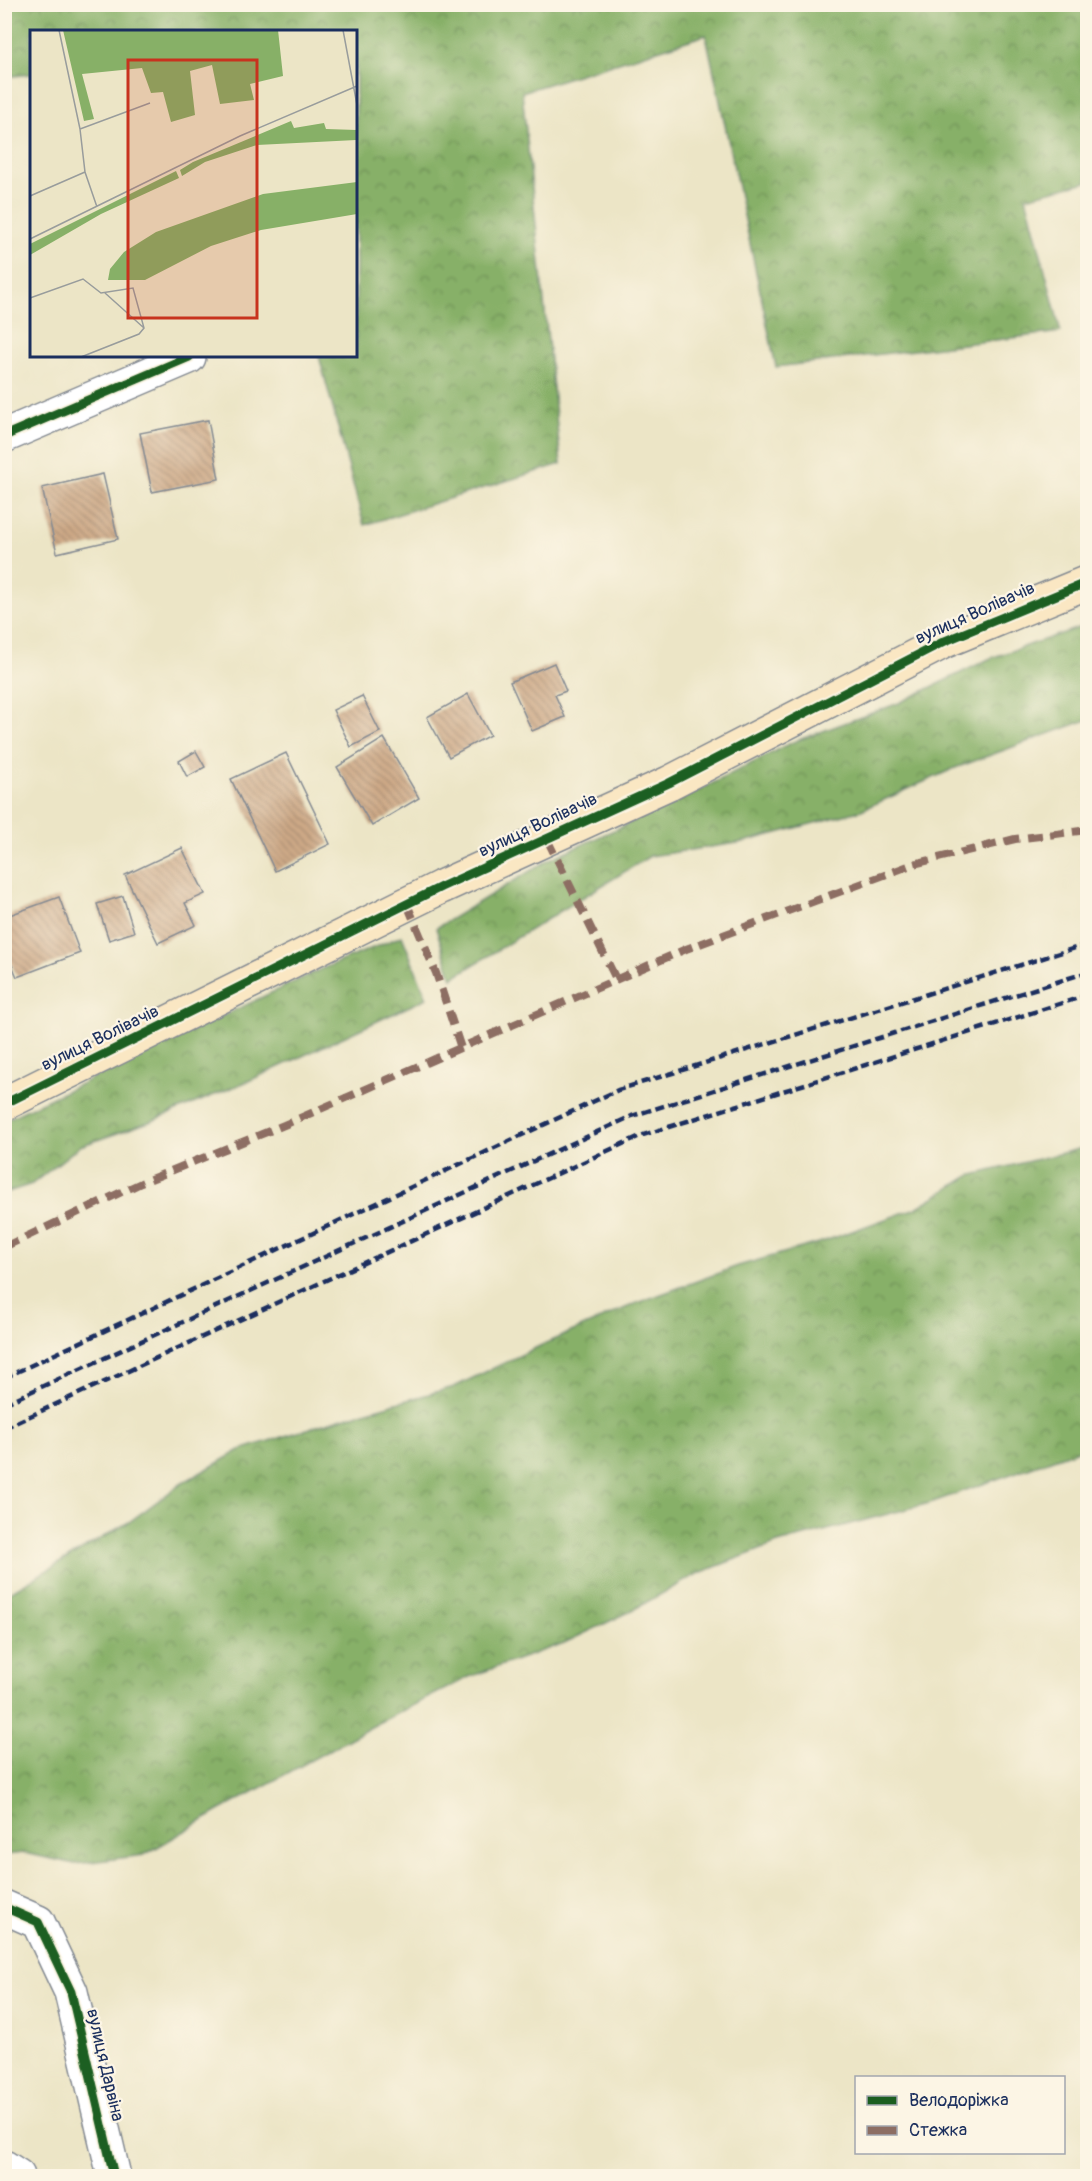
<svg xmlns="http://www.w3.org/2000/svg" width="1092" height="2181" viewBox="0 0 1092 2181" font-family="Pangolin,sans-serif">
<defs>
<pattern id="forest-crowns" width="20" height="18" patternUnits="userSpaceOnUse" patternTransform="scale(1.5)"><rect width="20" height="18" fill="#87b067"/><path d="M2 6a3 3 0 1 1 6 0M12 15a3 3 0 1 1 6 0" fill="none" stroke="#6e9058"/></pattern>
<pattern id="building-back-hatch" width="6" height="6" patternUnits="userSpaceOnUse" patternTransform="scale(1.5)"><rect width="6" height="6" fill="#cda986"/><path d="M-1 5l2 2M0 0l6 6M5-1l2 2" fill="none" stroke="#a68a71"/></pattern>
</defs>
<rect width="100%" height="100%" fill="#fcf5e5"/>
<filter id="ink" filterUnits="userSpaceOnUse"><feTurbulence type="fractalNoise" baseFrequency=".0167" numOctaves="2"/><feDisplacementMap in="SourceGraphic" scale="12" xChannelSelector="R" yChannelSelector="G"/><feConvolveMatrix kernelMatrix="1 2 1 2 8 2 1 2 1" color-interpolation-filters="sRGB"/></filter>
<filter id="wash" filterUnits="userSpaceOnUse"><feTurbulence type="fractalNoise" baseFrequency=".008" numOctaves="4" result="noise"/><feDisplacementMap in="SourceGraphic" scale="24" xChannelSelector="R" yChannelSelector="G"/><feGaussianBlur stdDeviation="1.35" result="paint"/><feColorMatrix in="noise" values="0 0 0 0 0 0 0 0 0 0 0 0 0 0 0 0 0 1.4 0 .05"/><feComposite in="paint" operator="in"/></filter>
<g filter="url(#wash)">
<rect width="100%" height="100%" fill="#ece5c6"/>
<!-- forest -->
<g fill="url(#forest-crowns)" stroke="#517062" stroke-width="1.5">
<polygon points="5,4 1087,5 1087,182 1026,197 1061,332 776,367 706,35 522,92 561,464 364,525 319,356 356,356 356,32 32,32 31,74 5,77"/>
<polygon points="1087,625 1087,720 955,768 859,811 744,842 650,856 452,978 436,928 550,859 676,802 793,742 899,703 991,658"/>
<polygon points="402,936 427,998 253,1079 152,1121 80,1146 32,1184 5,1193 5,1120 319,970"/>
<polygon points="1087,1147 1087,1447 930,1503 778,1543 699,1573 627,1613 564,1643 469,1677 382,1721 217,1812 144,1855 75,1864 24,1853 5,1855 5,1595 129,1522 181,1484 240,1450 346,1417 454,1387 546,1343 637,1303 738,1266 822,1242 916,1208 969,1176"/>
</g>
<g id="blocks">
<!-- building -->
<g fill="url(#building-back-hatch)">
<polygon points="208,420 219,479 152,492 140,433"/>
<polygon points="103,474 118,539 57,553 42,488"/>
<polygon points="554,663 566,691 555,695 565,717 532,731 510,682"/>
<polygon points="468,694 490,735 449,757 427,717"/>
<polygon points="362,696 380,732 351,747 333,710"/>
<polygon points="384,738 419,798 372,826 337,767"/>
<polygon points="196,751 205,767 187,777 179,761"/>
<polygon points="286,753 330,844 275,871 231,779"/>
<polygon points="182,848 205,894 185,903 196,925 158,943 125,875"/>
<polygon points="123,896 134,932 109,940 97,904"/>
<polygon points="59,897 80,953 17,977 4,946 4,917"/>
</g>
</g>
</g>
<g filter="url(#ink)">
<use href="#blocks" fill-opacity="0" stroke="#848a92" stroke-width="1.5"/>
<g fill="none" stroke-linecap="round" stroke-linejoin="round">
<defs>
<g id="street">
<polyline points="4,436 189,357"/>
<polyline points="4,1907 38,1922 71,1992 114,2176"/>
<polyline points="4,2167 18,2176"/>
</g>
<polyline id="secondary" points="4,1104 441,887 669,783 945,641 1088,582"/>
</defs>
<!-- street casing -->
<use href="#street" stroke="#848a92" stroke-width="36"/>
<!-- secondary casing -->
<use href="#secondary" stroke="#848a92" stroke-width="36"/>
<!-- street -->
<use href="#street" stroke="#fff" stroke-width="33"/>
<!-- secondary -->
<use href="#secondary" stroke="#fae7c3" stroke-width="33"/>
<!-- rail -->
<g stroke="#1b2f5e" stroke-width="4.5" stroke-dasharray="9 4.5" stroke-linecap="butt">
<polyline points="4,1378 618,1090 1088,944"/>
<polyline points="4,1404 632,1116 1088,972"/>
<polyline points="4,1428 640,1136 1088,995"/>
</g>
<!-- quiet -->
<g stroke="#8d6e63" stroke-width="8" stroke-dasharray="15 8" stroke-linecap="butt">
<polyline points="547,839 616,979"/>
<polyline points="407,904 436,973 461,1048"/>
<polyline points="4,1247 141,1183 284,1125 686,949 914,864 1015,839 1088,830"/>
</g>
<defs>
<g id="cycleway">
<polyline points="4,436 189,357"/>
<polyline points="4,1104 441,887 669,783 945,641 1088,582"/>
<polyline points="4,1907 38,1922 71,1992 114,2176"/>
</g>
</defs>
<!-- cycleway casing -->
<use href="#cycleway" stroke="#fcf5e5" stroke-width="13"/>
<!-- cycleway -->
<use href="#cycleway" stroke="#1b5e20" stroke-width="9"/>
</g>
</g>
<g text-anchor="middle" dominant-baseline="central" stroke-width="4.5" stroke-linejoin="round" paint-order="stroke">
<!-- street labels -->
<g font-size="18" fill="#1b2f5e" stroke="#fcf5e5">
<text transform="translate(975 613) rotate(-24)">вулиця Волівачів</text>
<text transform="translate(538 825) rotate(-25)">вулиця Волівачів</text>
<text transform="translate(100 1038) rotate(-26)">вулиця Волівачів</text>
<text transform="translate(105 2065) rotate(77)">вулиця Дарвіна</text>
</g>
</g>
<!-- overview -->
<g transform="translate(30 30)">
<rect width="327" height="327" fill="#ece5c6"/>
<path d="M33 0H248L253 46 220 54 224 70 190 74 182 35 160 41 165 85 141 92 133 62 121 63 112 38 52 44 64 89 54 91ZM261 91 264 98 294 93 296 99 327 100 326 110 227 115 175 132 152 146 150 140 163 132ZM146 141 149 148 71 184 0 225V214ZM327 152V184L231 200 181 216 115 250H78L80 239 94 222 126 202 233 164Z" fill="#87b067"/>
<path fill="none" stroke="#989c9c" stroke-width="1.5" d="M29 0 50 99M313 0 327 75M0 166 55 142M67 177 55 142 50 99 120 73M0 209 210 106 327 56M75 263 114 298M0 268 53 249 71 263 103 258 114 298 109 304 51 327"/>
<path fill="#c8321e" fill-opacity="0.15" stroke="#c8321e" stroke-width="3" d="M98 30H227V288H98Z"/>
<rect width="327" height="327" fill="none" stroke="#1b2f5e" stroke-width="3"/>
</g>
<!-- margin -->
<rect width="1092" height="2181" fill="none" stroke="#fcf5e5" stroke-width="24"/>
<!-- legend -->
<rect x="855" y="2076" width="210" height="78" fill="#fcf5e5" stroke="#a2a6af" stroke-width="1.5"/>
<rect x="867" y="2096" width="30" height="9" fill="#1b5e20" stroke="#a2a6af" stroke-width="1.5"/>
<text x="909" y="2106" font-size="18" fill="#1b2f5e">Велодоріжка</text>
<rect x="867" y="2126" width="30" height="9" fill="#8d6e63" stroke="#a2a6af" stroke-width="1.5"/>
<text x="909" y="2136" font-size="18" fill="#1b2f5e">Стежка</text>
</svg>
